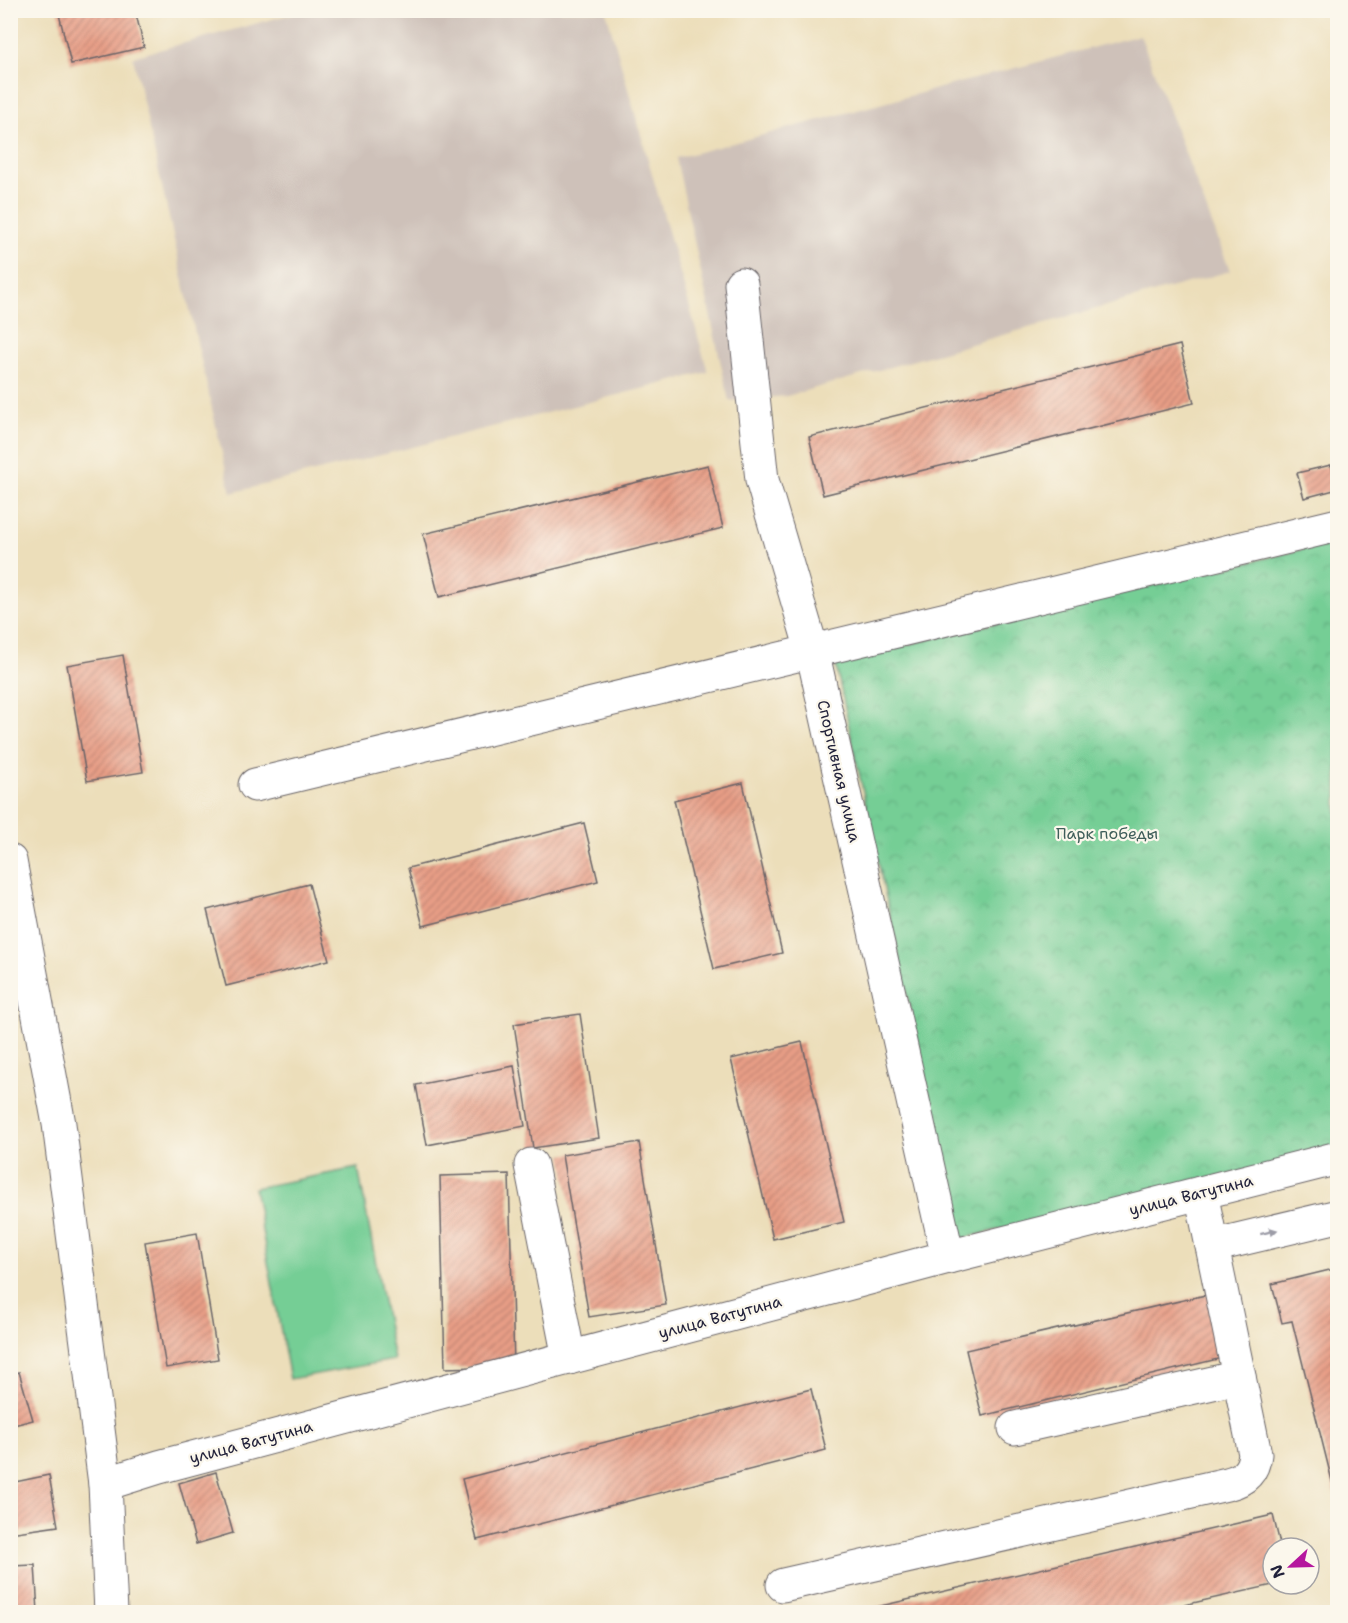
<svg xmlns="http://www.w3.org/2000/svg" width="1348" height="1623" viewBox="0 0 1348 1623" font-family="'Shantell Sans',sans-serif">
<defs>
<pattern id="park-crowns" width="20" height="18" patternUnits="userSpaceOnUse" patternTransform="scale(1.5)"><rect width="20" height="18" fill="#74ce95"/><path d="M2 6a3 3 0 1 1 6 0M12 15a3 3 0 1 1 6 0" fill="none" stroke="#64b181"/></pattern>
<pattern id="building-hatch" width="6" height="6" patternUnits="userSpaceOnUse" patternTransform="scale(1.5)"><rect width="6" height="6" fill="#e89e86"/><path d="M-1 1l2-2M0 6l6-6M5 7l2-2" fill="none" stroke="#bc806f"/></pattern>
</defs>
<rect width="100%" height="100%" fill="#fbf7ec"/>
<filter id="ink" filterUnits="userSpaceOnUse"><feTurbulence type="fractalNoise" baseFrequency=".0167" numOctaves="2"/><feDisplacementMap in="SourceGraphic" scale="12" xChannelSelector="R" yChannelSelector="G"/><feConvolveMatrix kernelMatrix="1 2 1 2 8 2 1 2 1" color-interpolation-filters="sRGB"/></filter>
<filter id="wash" filterUnits="userSpaceOnUse"><feTurbulence type="fractalNoise" baseFrequency=".008" numOctaves="4" result="noise"/><feDisplacementMap in="SourceGraphic" scale="24" xChannelSelector="R" yChannelSelector="G"/><feGaussianBlur stdDeviation="1.35" result="paint"/><feColorMatrix in="noise" values="0 0 0 0 0 0 0 0 0 0 0 0 0 0 0 0 0 1.4 0 .05"/><feComposite in="paint" operator="in"/></filter>
<g filter="url(#wash)">
<rect width="100%" height="100%" fill="#ecdeba"/>
<!-- industrial -->
<g fill="#cec1b9">
<polygon points="306,10 606,11 708,372 231,493 133,57"/>
<polygon points="1140,35 1230,271 787,396 729,401 676,158"/>
</g>
<!-- park -->
<polygon fill="url(#park-crowns)" stroke="#4b7868" stroke-width="1.5" points="1337,541 1337,1149 960,1239 835,662"/>
<!-- garden -->
<polygon fill="#74ce95" stroke="#4b7868" stroke-width="1.5" points="358,1168 394,1360 290,1379 254,1188"/>
<g id="blocks">
<!-- building -->
<g fill="url(#building-hatch)">
<polygon points="58,10 135,10 144,47 71,64"/>
<polygon points="1180,345 1194,403 823,495 809,437"/>
<polygon points="708,465 723,528 439,597 423,534"/>
<polygon points="1331,465 1338,489 1304,498 1297,473"/>
<polygon points="123,655 143,772 87,781 67,665"/>
<polygon points="743,783 782,953 714,969 674,800"/>
<polygon points="584,823 598,881 423,926 408,868"/>
<polygon points="309,884 329,960 226,986 207,910"/>
<polygon points="580,1014 599,1138 533,1148 514,1024"/>
<polygon points="802,1042 844,1222 773,1239 731,1059"/>
<polygon points="514,1066 525,1126 427,1145 416,1085"/>
<polygon points="639,1142 666,1305 589,1317 562,1155"/>
<polygon points="509,1174 514,1366 445,1368 440,1176"/>
<polygon points="197,1233 218,1359 166,1368 145,1242"/>
<polygon points="1338,1268 1338,1501 1337,1501 1292,1321 1282,1323 1272,1284"/>
<polygon points="1210,1294 1226,1357 982,1416 966,1350"/>
<polygon points="19,1372 33,1420 10,1426 10,1374"/>
<polygon points="811,1389 826,1450 477,1540 462,1479"/>
<polygon points="216,1472 233,1533 196,1544 179,1483"/>
<polygon points="49,1475 58,1526 10,1533 10,1483"/>
<polygon points="1273,1515 1281,1548 1273,1548 1273,1585 1153,1612 855,1612"/>
<polygon points="35,1565 38,1612 10,1612 10,1566"/>
</g>
</g>
</g>
<g filter="url(#ink)">
<use href="#blocks" fill-opacity="0" stroke="#696467" stroke-width="1.5"/>
<g fill="none" stroke-linecap="round" stroke-linejoin="round">
<defs>
<g id="minor">
<polyline points="741,284 762,480 812,650 948,1257"/>
<polyline points="255,785 1338,525"/>
<polyline points="531,1165 569,1358"/>
<polyline points="1212,1246 1338,1216"/>
<polyline points="1015,1428 1239,1377"/>
<polyline points="105,1484 159,1467 948,1257 1338,1158"/>
<path d="M783 1585 1227 1484C1244 1480 1253 1472 1255 1454L1201 1193"/>
</g>
<polyline id="major" points="10,861 59,1124 105,1484 111,1612"/>
</defs>
<!-- minor casing -->
<use href="#minor" stroke="#696467" stroke-width="35"/>
<!-- major casing -->
<use href="#major" stroke="#696467" stroke-width="35"/>
<!-- minor -->
<use href="#minor" stroke="#fff" stroke-width="33"/>
<!-- major -->
<use href="#major" stroke="#fff" stroke-width="33"/>
</g>
<!-- one-way arrows -->
<defs><path id="oneway-solid" d="M-6-.8H1V-3.2L6.5 0L1 3.2V.8H-6Z" transform="scale(1.5)"/></defs>
<use fill="#9c9ca7" href="#oneway-solid" transform="translate(1269 1232) rotate(-14)"/>
</g>
<g text-anchor="middle" dominant-baseline="central" stroke-width="4.5" stroke-linejoin="round" paint-order="stroke">
<!-- street labels -->
<g font-size="16" fill="#22223b" stroke="#fbf7ec">
<text transform="translate(839 771) rotate(77)">Спортивная улица</text>
<text transform="translate(1191 1195) rotate(-14)">улица Ватутина</text>
<text transform="translate(720 1317) rotate(-15)">улица Ватутина</text>
<text transform="translate(251 1442) rotate(-15)">улица Ватутина</text>
</g>
<!-- park labels -->
<g font-size="16" fill="#3f5e5a" stroke="#fbf7ec">
<text x="1107" y="833">Парк победы</text>
</g>
</g>
<!-- margin -->
<rect width="1348" height="1623" fill="none" stroke="#fbf7ec" stroke-width="36"/>
<!-- north arrow -->
<g transform="translate(1291 1566) rotate(248)"><circle r="28" fill="#fbf7ec" stroke="#a4a2a5" stroke-width="1.5"/>
<path d="M0-4.5L10 22L0 15L-10 22Z" fill="#b5179e"/>
<text y="-9" font-size="16" font-weight="bold" text-anchor="middle" fill="#22223b">N</text>
</g>
</svg>
